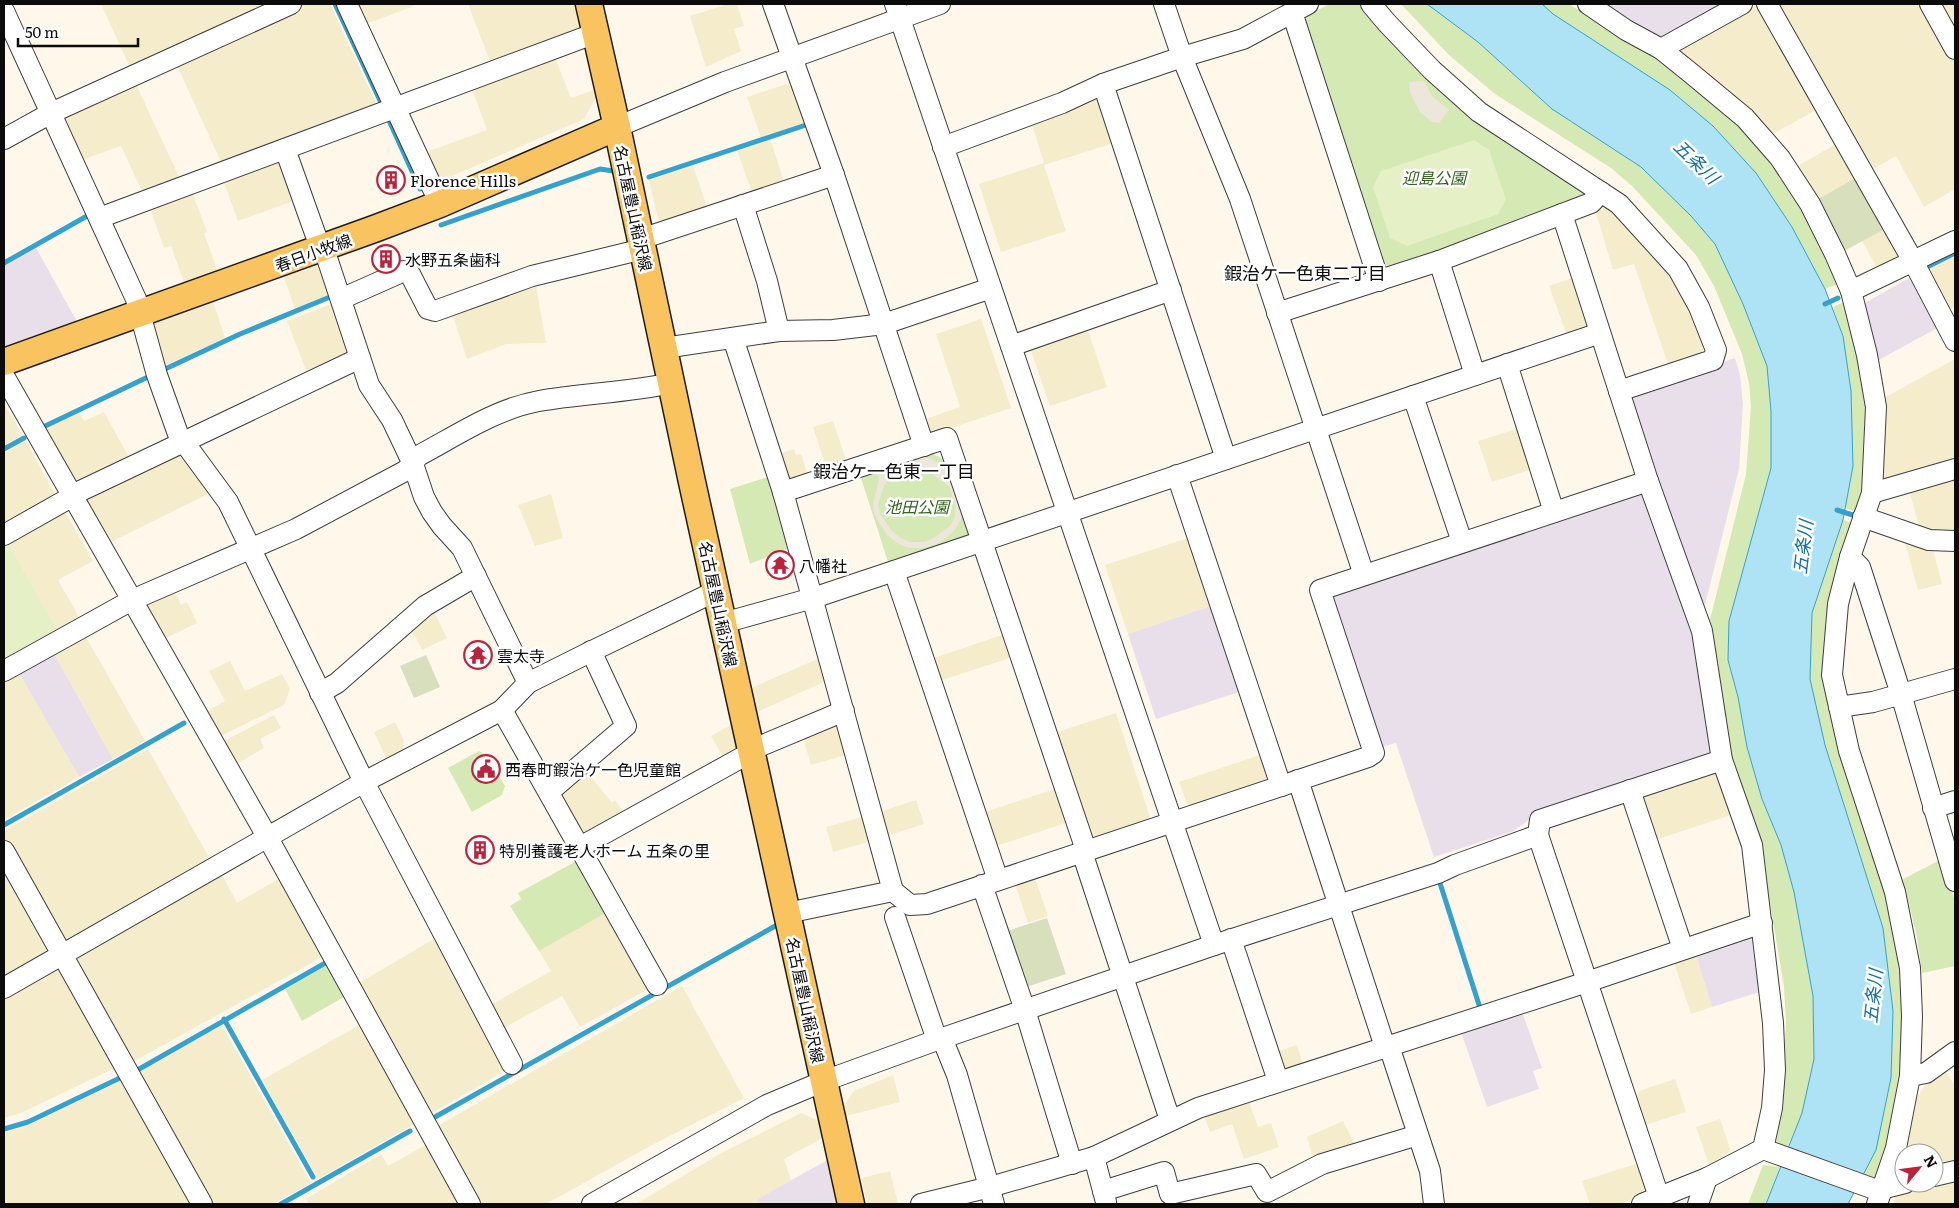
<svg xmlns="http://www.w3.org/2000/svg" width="1959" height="1208" viewBox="0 0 1959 1208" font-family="Literata,'Noto Sans JP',serif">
<rect width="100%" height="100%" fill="#fff8ea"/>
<!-- industrial -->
<g fill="#e8dfeb">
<polygon points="1597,4 1728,4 1660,39"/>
<polygon points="36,248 79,325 4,351 4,266"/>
<polygon points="1911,277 1939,327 1877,361 1861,305"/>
<polygon points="1735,358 1740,375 1743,404 1739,469 1702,617 1626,394"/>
<polygon points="1646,489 1701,653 1715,758 1530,819 1514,831 1434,857 1396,743 1378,748 1329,599 1333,592"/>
<polygon points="1210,606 1239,692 1156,719 1128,634"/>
<polygon points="51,648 113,759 79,777 16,668"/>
<polygon points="1756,935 1763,991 1712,1007 1694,949"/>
<polygon points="1521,1009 1542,1068 1533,1071 1539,1089 1487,1107 1460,1029"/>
<polygon points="833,1157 842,1204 761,1204 757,1199"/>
</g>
<!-- farmland -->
<g fill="#f4ecca">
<polygon points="101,4 281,4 132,72"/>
<polygon points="300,4 330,4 376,103 221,162 175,61"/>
<polygon points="351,4 419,4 361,26"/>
<polygon points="468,4 579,4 584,29 491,64"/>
<polygon points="728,4 737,4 744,26 734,29 741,51 706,67 690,16"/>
<polygon points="1778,4 1922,4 1955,65 1955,189 1924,207 1896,156 1870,171"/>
<polygon points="1938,4 1955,4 1955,35"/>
<polygon points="1755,5 1762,7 1818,109 1769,136 1679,55 1679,47"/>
<polygon points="554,55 571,98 597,89 598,93 584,119 438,182 424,153 487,130 471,86"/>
<polygon points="134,80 179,177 142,191 121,146 79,161 58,115"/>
<polygon points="787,84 795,88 807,123 761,138 747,97"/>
<polygon points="1093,96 1099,99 1114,143 1044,165 1066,231 1001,252 979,184 1044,163 1031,121"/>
<polygon points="770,138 784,182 752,193 737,150"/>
<polygon points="1838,143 1857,177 1815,201 1794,168"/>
<polygon points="279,156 296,200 238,221 222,177"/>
<polygon points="693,165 707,208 663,222 658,219 649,180"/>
<polygon points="191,189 207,232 204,233 218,273 185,285 171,246 164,248 149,205"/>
<polygon points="1603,206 1610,208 1667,270 1691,314 1704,347 1701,354 1668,364 1634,264 1613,270 1595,209"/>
<polygon points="1885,229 1900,255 1898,262 1879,271 1862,241"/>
<polygon points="1955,256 1955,306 1947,311 1925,271"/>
<polygon points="321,264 331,294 295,309 284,277"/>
<polygon points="1575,277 1590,321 1586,329 1567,335 1549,286"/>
<polygon points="535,280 546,343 506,344 467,359 451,310"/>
<polygon points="213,301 225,338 162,367 152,323"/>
<polygon points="334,303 351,358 309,378 287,321"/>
<polygon points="981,319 1011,408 933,434 927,431 923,420 960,407 936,334"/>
<polygon points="1086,325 1107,387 1050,406 1030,348"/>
<polygon points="1955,359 1955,461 1887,482 1878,477 1882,399"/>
<polygon points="4,403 22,435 4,445"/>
<polygon points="79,412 84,421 104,412 131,461 75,483 44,429"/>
<polygon points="833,421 847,463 827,470 813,427"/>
<polygon points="1520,428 1533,469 1492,482 1478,441"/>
<polygon points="26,441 58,500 4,530 4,453"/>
<polygon points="181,448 214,491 109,543 84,499"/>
<polygon points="794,449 796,455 801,454 808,476 792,481 786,478 778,454"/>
<polygon points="1955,475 1955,534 1920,530 1909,489"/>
<polygon points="551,494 563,538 535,546 518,505"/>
<polygon points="61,510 65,512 93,561 58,580 80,619 58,632 7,540"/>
<polygon points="1188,538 1210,606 1128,634 1105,565"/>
<polygon points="1904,539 1932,546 1942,584 1918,590"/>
<polygon points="172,585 181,605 187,602 197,623 164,639 143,602"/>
<polygon points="432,608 447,638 422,650 410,626"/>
<polygon points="82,630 145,741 113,759 51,648"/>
<polygon points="1005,634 1013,657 939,681 931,659"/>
<polygon points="822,657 828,680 755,713 749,689"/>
<polygon points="230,661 245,691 282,674 290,689 284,705 223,735 218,736 205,712 225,701 209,671"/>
<polygon points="16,668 79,777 4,820 4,675"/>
<polygon points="1116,713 1150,817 1147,823 1095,840 1088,835 1054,733"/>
<polygon points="274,715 281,728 260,739 264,748 235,765 224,744 226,740"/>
<polygon points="836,720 849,754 811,765 802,733"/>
<polygon points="395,722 404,741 403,750 386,758 374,732"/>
<polygon points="736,722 742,748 724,759 711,736"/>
<polygon points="148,749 211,861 62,945 4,843 4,831"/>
<polygon points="1260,755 1267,777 1263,784 1193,807 1187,804 1179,782"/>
<polygon points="1718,765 1731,815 1652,841 1638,792"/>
<polygon points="584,768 612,803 615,800 626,815 585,837 556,792"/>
<polygon points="1058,788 1069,822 993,847 982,813"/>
<polygon points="916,800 924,824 886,836 879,812"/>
<polygon points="866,816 872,841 833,852 826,827"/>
<polygon points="4,862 50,951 4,977"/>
<polygon points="221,873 237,903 280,878 324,956 129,1064 71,959"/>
<polygon points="1034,875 1048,916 1028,923 1014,881"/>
<polygon points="611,910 654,986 580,1027 562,996 500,1030 487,1007 551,971 539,951"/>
<polygon points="439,936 510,1068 432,1113 359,983"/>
<polygon points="1694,949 1712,1007 1691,1014 1672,956"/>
<polygon points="60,966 117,1067 21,1113 4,1118 4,998"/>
<polygon points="682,986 744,1098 652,1145 546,1204 477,1204 434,1128"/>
<polygon points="361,1024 416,1123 318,1179 262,1080"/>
<polygon points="222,1025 311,1183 273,1204 208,1204 135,1075"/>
<polygon points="1297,1045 1304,1068 1285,1075 1273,1053"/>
<polygon points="1945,1069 1955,1087 1955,1164 1934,1168 1934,1153 1904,1153 1903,1175 1896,1170 1913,1103 1928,1081"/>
<polygon points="893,1075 900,1102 846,1116 844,1105 854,1091"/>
<polygon points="125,1079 199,1204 4,1204 4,1133 25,1127"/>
<polygon points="1675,1079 1686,1112 1645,1125 1636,1098 1639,1091"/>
<polygon points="1248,1099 1258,1127 1271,1123 1279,1147 1244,1159 1232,1124 1210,1132 1203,1113"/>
<polygon points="801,1113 826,1124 828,1135 784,1159 791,1180 758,1199 761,1204 636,1204 723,1152"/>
<polygon points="1720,1119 1731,1151 1709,1165 1696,1127"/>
<polygon points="1343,1121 1357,1149 1320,1160 1312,1154 1307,1137"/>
<polygon points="431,1142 465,1204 309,1204 306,1199 381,1154 388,1166"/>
<polygon points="1639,1163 1648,1189 1646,1193 1620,1204 1590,1204 1582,1181"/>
<polygon points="890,1171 898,1204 868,1204 861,1178"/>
<polygon points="1955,1180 1955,1204 1893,1204 1897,1193"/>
</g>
<!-- green -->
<g fill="#d5e9b4">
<polygon points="1329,4 1361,4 1584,187 1583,199 1392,268 1385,264 1306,20 1309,15"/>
<polygon points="1401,4 1427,4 1478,42 1552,109 1641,167 1691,216 1715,244 1743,304 1767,366 1771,411 1771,468 1729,621 1728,660 1738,697 1747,747 1762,799 1781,845 1794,892 1813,996 1814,1059 1802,1113 1787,1149 1773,1141 1784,1060 1786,1021 1784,987 1766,879 1726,755 1708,628 1746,474 1751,406 1749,383 1742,354 1714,286 1696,255 1632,186 1611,168 1495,94 1449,55"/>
<polygon points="1542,4 1568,4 1641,44 1739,121 1793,193 1841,283 1825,289 1792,227 1756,173 1713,126 1670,90 1553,14"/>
<polygon points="1846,301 1871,407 1861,513 1845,508 1853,466 1843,336 1833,307"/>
<polygon points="929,452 949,462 971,536 889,565 860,475"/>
<polygon points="771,476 792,547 750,564 730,489"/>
<polygon points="1843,520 1856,524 1827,676 1871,833 1904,971 1904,1070 1880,1179 1860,1179 1883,928 1825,745 1810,679 1812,613"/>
<polygon points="479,751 488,756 505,786 502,795 472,812 448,768"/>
<polygon points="582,858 611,910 539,951 510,906 521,899 518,893"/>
<polygon points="1942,859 1955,902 1955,966 1922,973 1917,937 1903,879"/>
<polygon points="327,965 344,997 302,1021 285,989"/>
<polygon points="1763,1165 1780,1167 1766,1204 1748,1204"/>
</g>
<!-- cemetery -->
<g fill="#d8dfbc">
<polygon points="1857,177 1885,229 1842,252 1815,201"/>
<polygon points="426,655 440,687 414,698 400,666"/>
<polygon points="1047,918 1066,974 1020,989 1001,933"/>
</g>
<!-- pitch -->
<g fill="#e6f0c6">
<polygon points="1474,140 1489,150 1506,199 1498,214 1407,246 1390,238 1373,187 1381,171"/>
<polygon points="7,540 58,632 4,661 4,542"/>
</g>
<!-- plaza -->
<g fill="#ede6da" fill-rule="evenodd">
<polygon points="1424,81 1432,96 1449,110 1439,123 1432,122 1420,112 1410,93 1409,82"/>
<path d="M920 458H929L944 466 968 515 962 517 955 530 946 538 936 544 923 548H909L897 543 887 535 874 514 873 504 879 479 876 470 885 467 888 472 896 467ZM916 466 919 471 918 473 923 472 931 473 949 486 955 504V517L950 526 934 538 923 542H910L901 538 891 530 880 513 878 504 884 486 890 477 898 472Z"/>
</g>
<!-- water -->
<polygon fill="#aee3f6" stroke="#35a1ce" points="1427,4 1542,4 1553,14 1670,90 1713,126 1756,173 1792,227 1825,289 1843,336 1851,391 1853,466 1843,520 1812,613 1810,679 1825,745 1883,928 1893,1011 1891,1078 1876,1150 1848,1204 1766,1204 1802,1113 1814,1059 1813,996 1794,892 1781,845 1762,799 1747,747 1738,697 1728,660 1729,621 1771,468 1771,411 1767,366 1743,304 1715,244 1691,216 1641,167 1552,109 1478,42"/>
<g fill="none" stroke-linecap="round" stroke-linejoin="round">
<!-- stream -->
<g stroke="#35a1ce" stroke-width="5">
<polyline points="335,4 383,107"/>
<polyline points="387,116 420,189"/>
<polyline points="649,177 806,125"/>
<polyline points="441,225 600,169 613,171"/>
<polyline points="4,263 87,216"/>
<polyline points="1925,268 1955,253"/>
<polyline points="1825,304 1838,298"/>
<polyline points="163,370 240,334 330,297"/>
<polyline points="41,428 150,376"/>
<polyline points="4,449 24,438"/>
<polyline points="1837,510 1856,516"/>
<polyline points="4,825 184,723"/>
<polyline points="1439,880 1480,1008"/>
<polyline points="224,1019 313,1177"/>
<polyline points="134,1072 327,962"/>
<polyline points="435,1117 777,925"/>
<polyline points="4,1129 28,1122 124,1076"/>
<polyline points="281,1204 410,1131"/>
</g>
<defs>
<g id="minor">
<polyline points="347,4 440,204"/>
<polyline points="773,4 834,175 924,446"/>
<polyline points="895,4 1214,945"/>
<polyline points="1164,4 1182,57 1240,199 1364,575"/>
<polyline points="1371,4 1387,23 1432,70 1479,112 1619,204 1678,269 1699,307 1716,350 1713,360 1619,391"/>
<polyline points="1588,4 1626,30 1661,49 1692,74 1745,118 1780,158 1810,204 1835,254 1851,291 1867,355 1876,407 1872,493 1850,557 1838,604 1832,675 1849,751 1895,892 1910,968 1912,1016 1910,1076 1896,1148 1877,1204"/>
<polyline points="1767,4 1913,261 1955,341"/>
<polyline points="1930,4 1955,49"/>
<polyline points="4,11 136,299 157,375 178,434 228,502 364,782 512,1064"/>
<polyline points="1292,12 1379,281"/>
<polyline points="1661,49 1742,4"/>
<polyline points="1103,84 1226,459"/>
<polyline points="617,127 725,82 940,4"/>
<polyline points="4,139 51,113 291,4"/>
<polyline points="943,147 1062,103 1103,84 1182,57 1243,39 1308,4"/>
<polyline points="285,149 321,250"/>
<polyline points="743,205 767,281 779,331"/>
<polyline points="1562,214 1648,481 1702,631 1722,760 1752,845 1773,1023 1775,1070 1772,1108 1763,1149"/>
<polyline points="99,218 596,33"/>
<polyline points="641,239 834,175"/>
<polyline points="324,249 369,385 392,420 413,464 424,497 432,512 442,526 462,548 528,683"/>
<polyline points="1439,261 1475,375"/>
<polyline points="1851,291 1955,241"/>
<polyline points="341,299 404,271 410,274 428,309 435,311 532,276 643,249"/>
<polyline points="1277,313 1439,261 1591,203 1601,192"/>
<polyline points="733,338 783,492 893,891 910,905 927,904 1368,757 1374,753 1320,590 1648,481"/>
<polyline points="1011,346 1171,290"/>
<polyline points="664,348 779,331 833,330 884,324 991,288"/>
<polyline points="1507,364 1554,512"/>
<polyline points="4,376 268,838 470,1204"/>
<polyline points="1413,396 1462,542"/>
<polyline points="1177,475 1281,786"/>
<polyline points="783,492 947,438 1086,850"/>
<polyline points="1872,493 1955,469"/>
<polyline points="72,495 360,358"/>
<polyline points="1863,517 1929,540 1955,541"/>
<polyline points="4,535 73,496"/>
<polyline points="1850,557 1860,567 1901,694 1955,881"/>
<polyline points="894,571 998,880"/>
<polyline points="723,623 813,598 894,571 1600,333"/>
<path d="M4 671 132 600 296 529 405 471 413 464 418 456C456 436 495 409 539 401 582 393 627 393 671 383"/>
<polyline points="320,693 337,683 425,606 476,576"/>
<polyline points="1839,707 1873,702 1955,679"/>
<polyline points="502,710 657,985"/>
<polyline points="1298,780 1385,1047"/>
<polyline points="1630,790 1683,949"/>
<polyline points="549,792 626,726 591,651"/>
<polyline points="1933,808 1955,801"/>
<polyline points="1538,835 1540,820 1722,760"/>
<polyline points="580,847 748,754 751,750 844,711"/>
<polyline points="4,851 202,1204"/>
<polyline points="1082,852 1170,1120"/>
<polyline points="982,885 1025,1010 1072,1164"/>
<polyline points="787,913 893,891"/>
<polyline points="895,917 937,1040"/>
<polyline points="1231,939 1278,1081"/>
<polyline points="4,988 364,782 502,710 528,683 588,653 716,591"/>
<polyline points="942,1038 957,1075 994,1204"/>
<polyline points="1389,1046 1430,1171 1434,1204"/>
<polyline points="1910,1076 1926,1073 1955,1052"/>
<polyline points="1094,1157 1106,1202"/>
<polyline points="1934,1176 1955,1171"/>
<polyline points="1103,1191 1164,1172 1170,1194 1256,1174 1267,1192 1322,1164 1418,1135"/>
<polyline points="592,1204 767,1105 824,1081 937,1040 1214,945 1438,873 1455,865 1538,835 1659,1197"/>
<polyline points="921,1204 990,1187 1094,1157 1198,1108 1587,982 1762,923"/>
<polyline points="1642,1204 1707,1178 1763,1149 1877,1190 1905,1183"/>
<polyline points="1698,1204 1707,1178"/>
</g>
<g id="major">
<polyline points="589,4 617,127 692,482 851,1204"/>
<polyline points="4,362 374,229 440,204 617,127"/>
</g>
</defs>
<!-- minor casing -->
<use href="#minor" stroke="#3e3e3e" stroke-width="22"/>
<!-- major casing -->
<use href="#major" stroke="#1c1c1c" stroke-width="29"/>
<!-- minor -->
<use href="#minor" stroke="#fff" stroke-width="20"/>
<!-- major -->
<use href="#major" stroke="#f9c35f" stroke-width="26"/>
</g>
<!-- icons -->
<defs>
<symbol id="building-ring" viewBox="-11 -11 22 22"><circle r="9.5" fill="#fff" stroke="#bb233b" stroke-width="1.5"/><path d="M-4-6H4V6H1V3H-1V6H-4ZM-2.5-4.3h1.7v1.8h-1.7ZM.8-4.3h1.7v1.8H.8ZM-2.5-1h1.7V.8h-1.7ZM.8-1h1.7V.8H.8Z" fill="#bb233b"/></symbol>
<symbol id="temple-ring" viewBox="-11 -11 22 22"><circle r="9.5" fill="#fff" stroke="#bb233b" stroke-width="1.5"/><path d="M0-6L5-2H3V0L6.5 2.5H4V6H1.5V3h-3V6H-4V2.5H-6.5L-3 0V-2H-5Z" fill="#bb233b"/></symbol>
<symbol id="civic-ring" viewBox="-11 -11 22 22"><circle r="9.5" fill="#fff" stroke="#bb233b" stroke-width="1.5"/><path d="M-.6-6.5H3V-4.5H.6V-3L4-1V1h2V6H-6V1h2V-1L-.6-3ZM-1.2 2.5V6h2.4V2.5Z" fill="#bb233b"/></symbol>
</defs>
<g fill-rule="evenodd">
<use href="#building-ring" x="375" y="164" width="32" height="32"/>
<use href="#building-ring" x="370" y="243" width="32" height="32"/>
<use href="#temple-ring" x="764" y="549" width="32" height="32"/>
<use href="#temple-ring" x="462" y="639" width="32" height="32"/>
<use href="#civic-ring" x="470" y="753" width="32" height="32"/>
<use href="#building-ring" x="464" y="834" width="32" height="32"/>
</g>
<g text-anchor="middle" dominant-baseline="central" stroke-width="5" stroke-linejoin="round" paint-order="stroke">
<!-- park labels -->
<g font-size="16" font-style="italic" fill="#32621c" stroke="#fff">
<text x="1434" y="177">迎島公園</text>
<text x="917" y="506">池田公園</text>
</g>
<!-- poi labels -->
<g font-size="16" fill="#0b0b0b" stroke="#fff" text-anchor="start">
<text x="410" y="180">Florence Hills</text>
<text x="405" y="259">水野五条歯科</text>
<text x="799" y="565">八幡社</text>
<text x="497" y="655">雲太寺</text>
<text x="505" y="769">西春町鍜治ケ一色児童館</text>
<text x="499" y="850">特別養護老人ホーム 五条の里</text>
</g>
<!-- street labels -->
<g font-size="16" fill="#0b0b0b" stroke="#fff">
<text transform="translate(634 208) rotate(78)">名古屋豊山稲沢線</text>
<text transform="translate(313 252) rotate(-20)">春日小牧線</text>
<text transform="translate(719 604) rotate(78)">名古屋豊山稲沢線</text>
<text transform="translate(806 1000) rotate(78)">名古屋豊山稲沢線</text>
</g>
<!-- water labels -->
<g font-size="18" font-style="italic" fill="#15709d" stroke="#fff">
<text transform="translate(1697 161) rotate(44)">五条川</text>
<text transform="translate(1802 547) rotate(-83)">五条川</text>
<text transform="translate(1872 996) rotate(-84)">五条川</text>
</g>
<!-- neighbourhood labels -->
<g font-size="18" fill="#0b0b0b" stroke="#fff">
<text x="1305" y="272">鍜治ケ一色東二丁目</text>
<text x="894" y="470">鍜治ケ一色東一丁目</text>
</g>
</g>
<!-- border -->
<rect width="1959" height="1208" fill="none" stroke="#0b0b0b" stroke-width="10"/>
<!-- north arrow -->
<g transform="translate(1919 1168) rotate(61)"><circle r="24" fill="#ffffff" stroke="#9d9d9d"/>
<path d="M0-4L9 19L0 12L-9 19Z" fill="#bb233b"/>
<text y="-8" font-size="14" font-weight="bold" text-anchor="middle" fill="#0b0b0b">N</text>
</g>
<!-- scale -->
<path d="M18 38v8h120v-8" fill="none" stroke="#0b0b0b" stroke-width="2.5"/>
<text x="25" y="38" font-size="15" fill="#0b0b0b" stroke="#ffffff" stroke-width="4" paint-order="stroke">50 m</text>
</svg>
